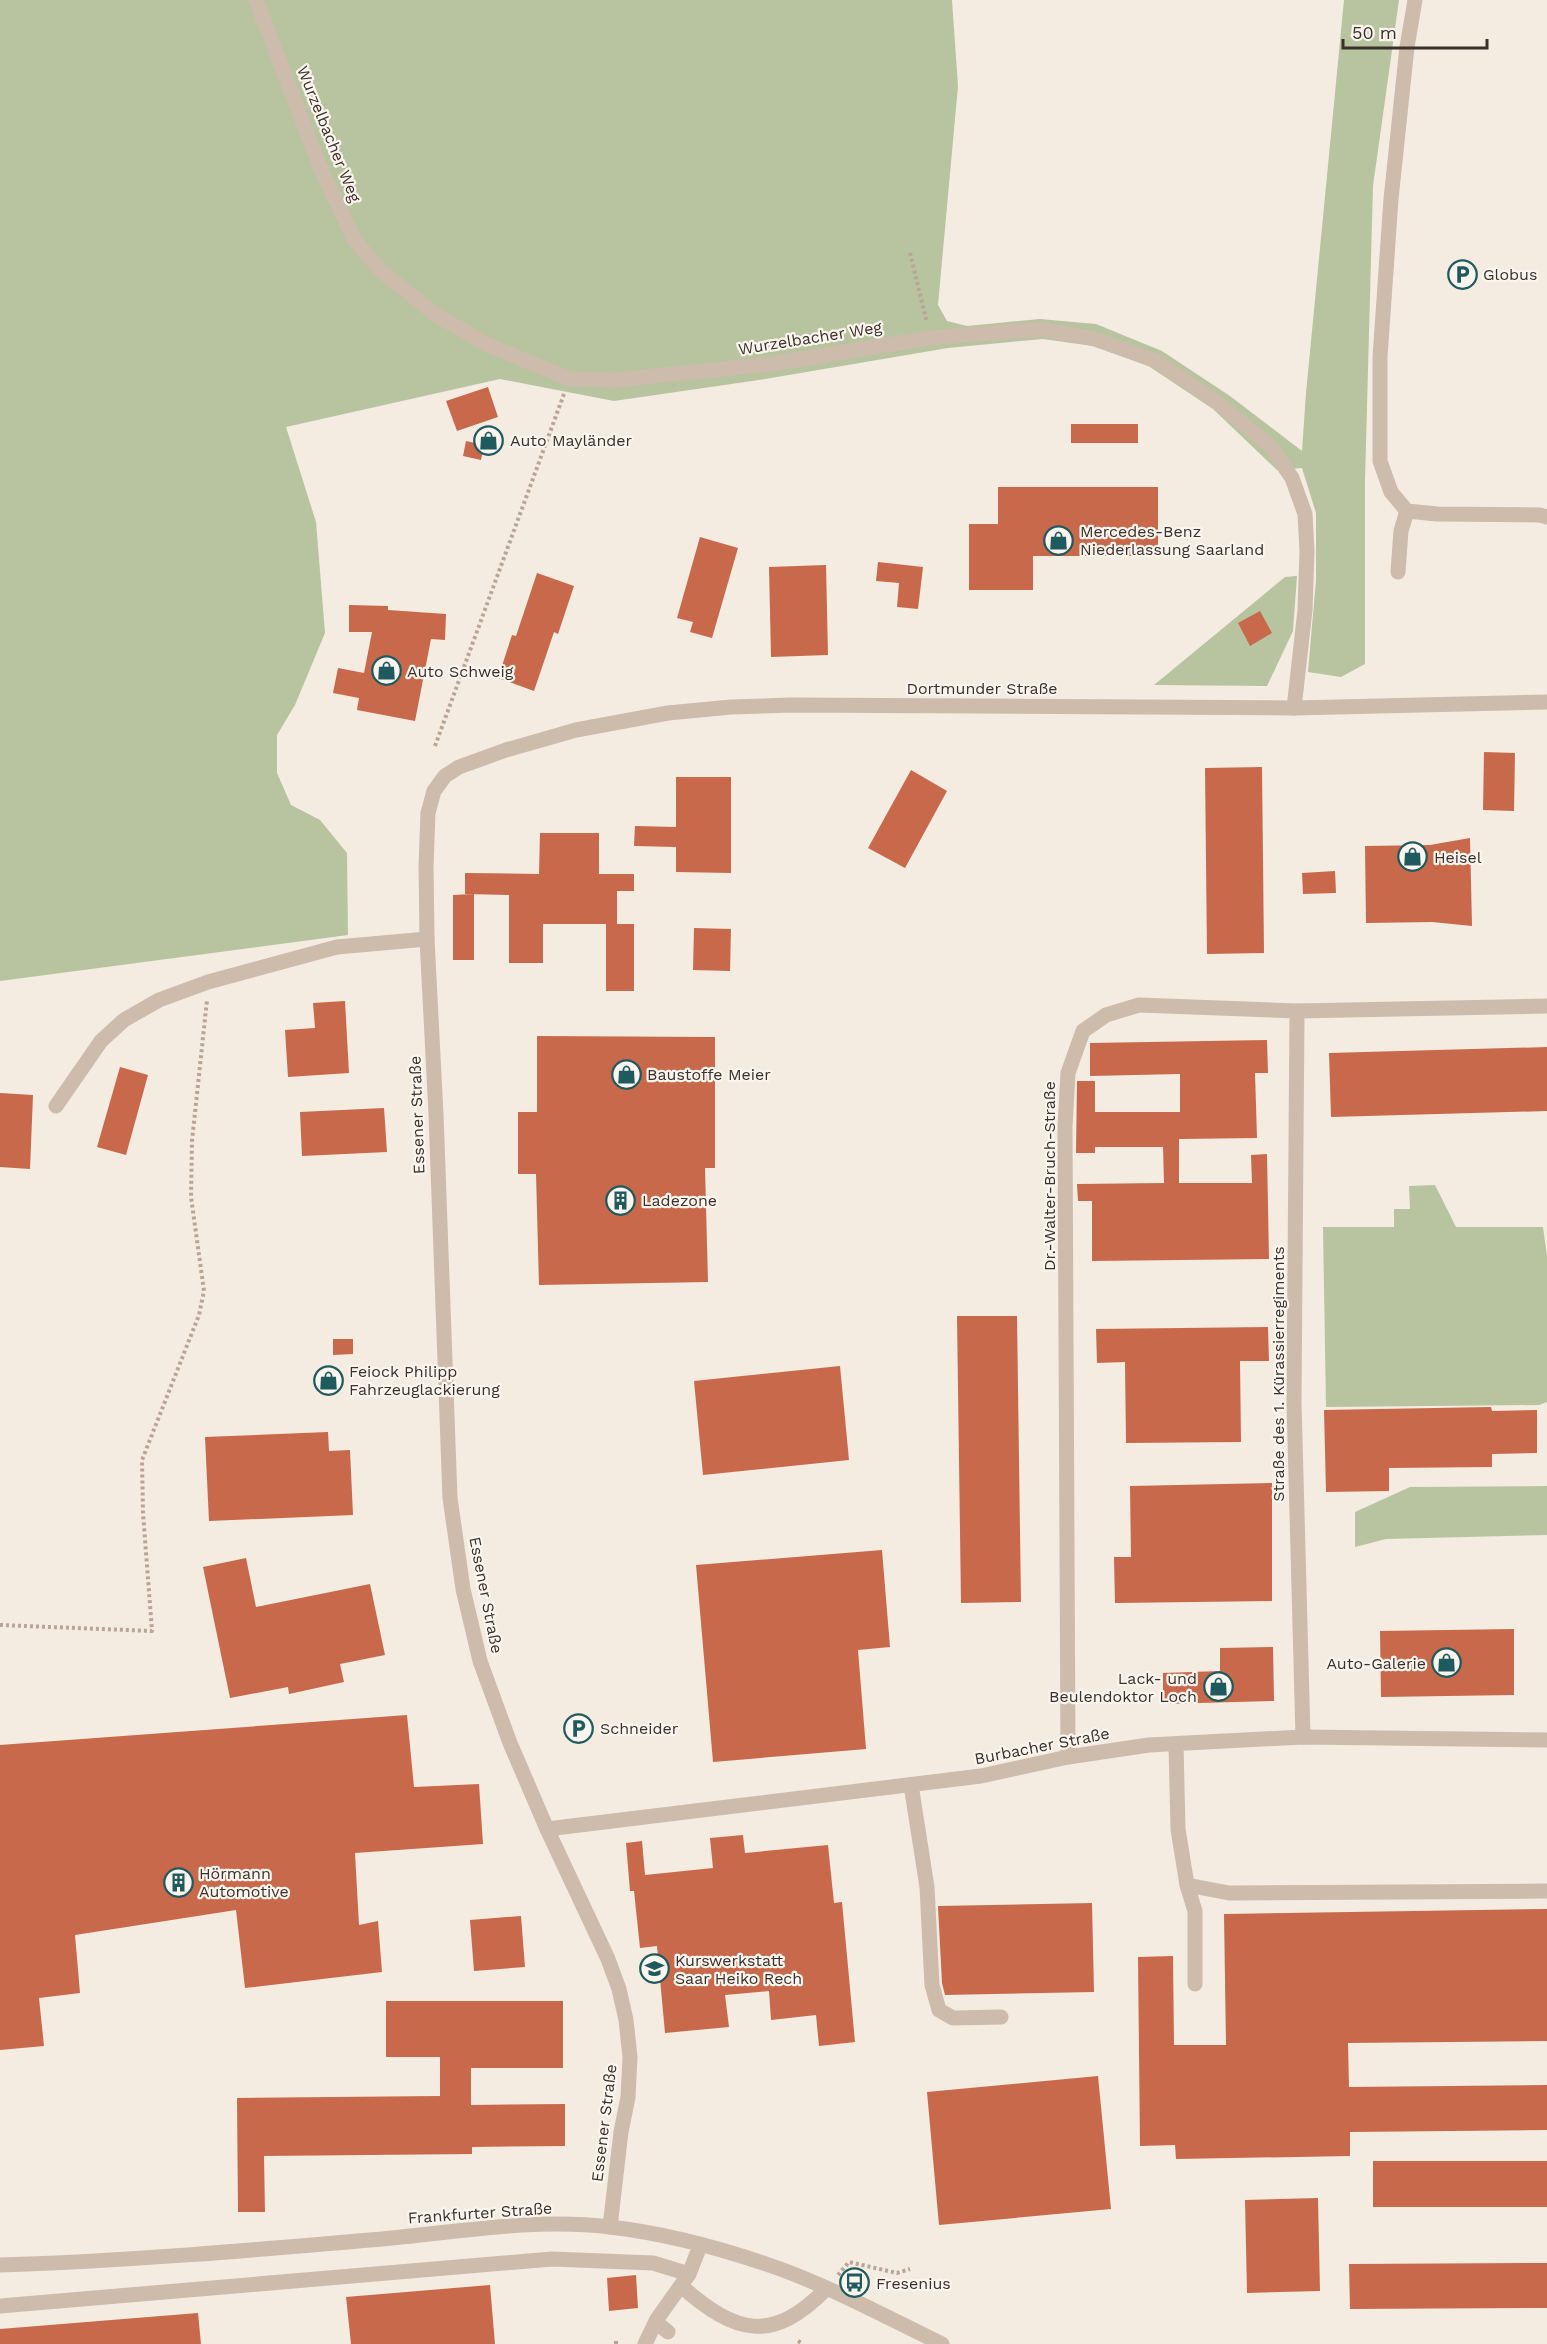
<svg xmlns="http://www.w3.org/2000/svg" width="1547" height="2344" viewBox="0 0 1547 2344" font-family="'Work Sans',sans-serif">
<rect width="100%" height="100%" fill="#f4ebe1"/>
<!-- green -->
<g fill="#b8c4a0">
<polygon points="0,0 952,0 958,86 938,305 947,321 967,326 1040,319 1096,324 1162,351 1230,396 1302,451 1306,393 1344,0 1399,0 1373,186 1365,480 1365,664 1341,677 1308,672 1316,580 1316,513 1302,468 1277,470 1213,409 1147,365 1093,346 1043,339 948,348 765,379 614,401 500,379 286,427 316,522 325,633 295,705 277,735 277,773 291,805 320,820 347,853 348,935 0,981"/>
<polygon points="1297,576 1293,631 1267,686 1154,685 1285,577"/>
<polygon points="1435,1185 1456,1227 1543,1227 1547,1256 1547,1402 1539,1405 1326,1407 1323,1227 1394,1227 1394,1209 1410,1209 1409,1186"/>
<polygon points="1547,1486 1547,1535 1386,1539 1355,1547 1355,1512 1410,1487"/>
</g>
<!-- building -->
<g fill="#c8694b">
<polygon points="488,387 498,417 457,431 446,401"/>
<rect x="1071" y="424" width="67" height="19"/>
<polygon points="466,441 484,445 481,460 463,456"/>
<polygon points="998,487 1158,487 1158,556 1033,556 1033,590 969,590 969,524 998,524"/>
<polygon points="700,537 738,548 712,638 690,632 693,622 677,618"/>
<polygon points="878,562 923,567 918,609 897,607 899,583 876,581"/>
<polygon points="826,565 828,655 771,657 769,567"/>
<polygon points="537,573 574,586 558,634 554,632 534,691 498,678 512,635 516,636"/>
<polygon points="349,605 388,606 388,610 446,614 445,640 431,639 415,721 357,710 359,698 333,693 338,668 364,673 372,632 349,632"/>
<polygon points="1260,611 1272,633 1250,646 1238,623"/>
<polygon points="1484,752 1515,753 1514,811 1483,810"/>
<polygon points="1262,767 1264,953 1207,954 1205,768"/>
<polygon points="911,770 947,791 905,868 868,848"/>
<polygon points="676,777 731,777 731,873 676,872 676,847 634,846 635,826 676,827"/>
<polygon points="540,833 599,833 599,874 634,874 634,891 617,891 617,924 543,924 543,963 509,963 509,895 465,894 465,873 539,874"/>
<polygon points="1470,838 1472,926 1432,922 1366,923 1365,846 1430,845"/>
<polygon points="1335,871 1336,893 1303,894 1302,873"/>
<polygon points="474,894 474,960 453,960 453,895"/>
<rect x="606" y="924" width="28" height="67"/>
<polygon points="694,928 731,929 730,971 693,970"/>
<polygon points="345,1001 349,1073 288,1077 285,1030 315,1028 313,1003"/>
<polygon points="537,1036 715,1037 715,1168 705,1168 708,1282 539,1285 536,1174 518,1174 518,1112 537,1112"/>
<polygon points="1267,1040 1268,1073 1255,1073 1257,1138 1179,1139 1179,1183 1252,1183 1251,1155 1267,1154 1269,1259 1092,1261 1092,1201 1078,1201 1077,1184 1164,1183 1163,1147 1095,1147 1095,1153 1076,1153 1077,1081 1095,1081 1095,1112 1180,1112 1180,1074 1090,1076 1090,1043"/>
<polygon points="1547,1047 1547,1111 1331,1117 1329,1053"/>
<polygon points="120,1067 148,1075 126,1155 97,1147"/>
<polygon points="0,1093 33,1095 30,1169 0,1167"/>
<polygon points="384,1108 387,1152 302,1156 300,1112"/>
<polygon points="957,1316 1017,1316 1021,1602 961,1603"/>
<polygon points="1268,1327 1269,1361 1240,1361 1241,1442 1126,1443 1125,1362 1097,1363 1096,1329"/>
<polygon points="333,1339 353,1339 353,1354 333,1355"/>
<polygon points="840,1366 849,1460 703,1475 694,1381"/>
<polygon points="1491,1407 1492,1411 1537,1410 1537,1453 1492,1454 1492,1467 1389,1468 1389,1491 1326,1492 1324,1410"/>
<polygon points="328,1432 329,1451 350,1450 353,1515 209,1521 205,1437"/>
<polygon points="1272,1483 1272,1601 1115,1603 1114,1557 1131,1557 1130,1486"/>
<polygon points="882,1550 890,1647 858,1650 866,1749 713,1762 696,1565"/>
<polygon points="246,1558 256,1607 370,1584 385,1655 340,1664 344,1682 289,1694 288,1687 230,1698 203,1567"/>
<polygon points="1514,1629 1514,1695 1381,1697 1380,1631"/>
<polygon points="1273,1647 1274,1701 1163,1704 1163,1673 1220,1671 1220,1648"/>
<polygon points="407,1715 414,1787 479,1784 483,1844 355,1853 359,1925 378,1921 382,1972 245,1988 236,1910 75,1935 80,1993 39,1998 44,2046 0,2050 0,1745"/>
<polygon points="743,1835 745,1853 828,1845 834,1903 842,1902 855,2042 819,2046 816,2015 771,2020 769,1991 725,1995 729,2027 665,2033 657,1946 640,1948 634,1891 630,1891 626,1843 642,1841 645,1875 713,1868 710,1838"/>
<polygon points="1092,1903 1094,1992 945,1995 942,1983 938,1906"/>
<polygon points="1547,1909 1547,2041 1348,2043 1349,2087 1547,2085 1547,2130 1350,2132 1350,2156 1176,2159 1175,2145 1140,2146 1138,1957 1173,1956 1174,2045 1226,2045 1224,1914"/>
<polygon points="521,1916 525,1967 474,1971 470,1920"/>
<polygon points="386,2001 563,2001 563,2068 471,2068 471,2105 565,2104 565,2146 472,2147 472,2154 264,2156 265,2212 238,2212 237,2098 440,2096 440,2057 386,2057"/>
<polygon points="1098,2076 1111,2209 939,2225 927,2092"/>
<rect x="1373" y="2161" width="174" height="46"/>
<polygon points="1318,2198 1320,2291 1247,2293 1245,2200"/>
<polygon points="1547,2263 1547,2308 1350,2309 1349,2264"/>
<polygon points="636,2275 638,2308 609,2311 607,2278"/>
<polygon points="490,2285 495,2344 351,2344 346,2297"/>
<polygon points="198,2313 201,2344 0,2344 0,2329"/>
</g>
<g fill="none" stroke-linecap="round" stroke-linejoin="round">
<!-- path -->
<g stroke="#b9a596" stroke-width="4" stroke-dasharray="3 3" stroke-linecap="butt">
<polyline points="910,253 927,323"/>
<polyline points="435,746 564,394"/>
<polyline points="0,1625 152,1631 143,1513 142,1460 199,1315 204,1291 191,1197 192,1141 207,1000"/>
<polyline points="838,2275 849,2262 897,2273 910,2269"/>
<polyline points="616,2341 616,2344"/>
<polyline points="798,2341 803,2344"/>
</g>
<!-- minor -->
<g stroke="#cdbbac" stroke-width="15">
<polyline points="256,0 322,172 354,239 381,271 435,314 486,344 570,379 615,380 772,364 930,338 1042,329 1095,339 1156,361 1217,402 1271,447 1292,478 1305,514 1307,551 1305,610 1294,708"/>
<polyline points="1415,0 1407,47 1391,199 1380,357 1380,461 1391,492 1407,511 1437,514 1540,515 1547,517"/>
<polyline points="1398,572 1401,531 1407,511"/>
<polyline points="1297,1011 1294,1402 1303,1737"/>
<polyline points="56,1106 101,1041 124,1020 159,1000 208,982 337,947 427,939"/>
<polyline points="1176,1744 1178,1829 1187,1885 1195,1911 1195,1984"/>
<polyline points="1068,1757 1065,1127 1068,1073 1083,1031 1106,1015 1139,1005 1297,1011 1547,1006"/>
<polyline points="911,1785 927,1887 932,1985 939,2010 953,2018 1001,2017"/>
<polyline points="547,1829 981,1776 1068,1757 1149,1745 1303,1737 1547,1740"/>
<polyline points="1187,1885 1229,1893 1547,1891"/>
<polyline points="610,2227 621,2132 628,2097 630,2057 626,2020 619,1989 608,1959 547,1829 510,1743 480,1661 463,1589 450,1498 436,1114 427,939 426,866 428,813 434,791 445,776 459,767 506,750 576,730 668,713 731,707 791,705 1294,708 1547,702"/>
<path d="M0 2265C128 2261 255 2250 382 2239 457 2232 534 2218 610 2227 662 2233 716 2247 766 2264 826 2284 884 2316 942 2344"/>
<path d="M681 2286C736 2334 772 2344 826 2289"/>
<polyline points="0,2306 552,2259 653,2263 689,2274"/>
<polyline points="656,2322 668,2332"/>
<polyline points="645,2344 657,2319 689,2274 700,2246"/>
</g>
</g>
<!-- icons -->
<defs>
<symbol id="parking-ring" viewBox="-11 -11 22 22"><circle r="9.5" fill="#fbf5ee" stroke="#1f5a5e" stroke-width="1.5"/><path d="M-3.5-5.5H1a3.5 3.5 0 0 1 0 7H-1V5.5H-3.5ZM-1-3.4V-.6H.8a1.4 1.4 0 0 0 0-2.8Z" fill="#1f5a5e"/></symbol>
<symbol id="shop-ring" viewBox="-11 -11 22 22"><circle r="9.5" fill="#fbf5ee" stroke="#1f5a5e" stroke-width="1.5"/><path d="M-5-2.5h2.3a2.7 3.5 0 0 1 5.4 0H5L5.5 6h-11ZM-1.5-2.5h3a1.5 2.3 0 0 0-3 0Z" fill="#1f5a5e"/></symbol>
<symbol id="building-ring" viewBox="-11 -11 22 22"><circle r="9.5" fill="#fbf5ee" stroke="#1f5a5e" stroke-width="1.5"/><path d="M-4-6H4V6H1V3H-1V6H-4ZM-2.5-4.3h1.7v1.8h-1.7ZM.8-4.3h1.7v1.8H.8ZM-2.5-1h1.7V.8h-1.7ZM.8-1h1.7V.8H.8Z" fill="#1f5a5e"/></symbol>
<symbol id="school-ring" viewBox="-11 -11 22 22"><circle r="9.5" fill="#fbf5ee" stroke="#1f5a5e" stroke-width="1.5"/><path d="M0-5L7-2L0 1L-7-2ZM-4 1L0 2.5L4 1V4Q0 6-4 4Z" fill="#1f5a5e"/></symbol>
<symbol id="bus-ring" viewBox="-11 -11 22 22"><circle r="9.5" fill="#fbf5ee" stroke="#1f5a5e" stroke-width="1.5"/><path d="M-5-6H5V4H4V6H2V4H-2V6H-4V4H-5ZM-3.5-4V0h7V-4ZM-3.5 1.2v1.5H-2V1.2ZM2 1.2v1.5H3.5V1.2Z" fill="#1f5a5e"/></symbol>
</defs>
<g fill-rule="evenodd">
<use href="#parking-ring" x="1446" y="258" width="33" height="33"/>
<use href="#shop-ring" x="472" y="424" width="33" height="33"/>
<use href="#shop-ring" x="1042" y="524" width="33" height="33"/>
<use href="#shop-ring" x="370" y="654" width="33" height="33"/>
<use href="#shop-ring" x="1396" y="840" width="33" height="33"/>
<use href="#shop-ring" x="610" y="1058" width="33" height="33"/>
<use href="#building-ring" x="604" y="1184" width="33" height="33"/>
<use href="#shop-ring" x="312" y="1364" width="33" height="33"/>
<use href="#shop-ring" x="1430" y="1646" width="33" height="33"/>
<use href="#shop-ring" x="1202" y="1670" width="33" height="33"/>
<use href="#parking-ring" x="562" y="1712" width="33" height="33"/>
<use href="#building-ring" x="162" y="1866" width="33" height="33"/>
<use href="#school-ring" x="638" y="1952" width="33" height="33"/>
<use href="#bus-ring" x="838" y="2266" width="33" height="33"/>
</g>
<g text-anchor="middle" dominant-baseline="central" stroke-width="4.5" stroke-linejoin="round" paint-order="stroke">
<!-- street labels -->
<g font-size="16" fill="#3b302b" stroke="#fbf5ee">
<text transform="translate(329 134) rotate(68)">Wurzelbacher Weg</text>
<text transform="translate(810 338) rotate(-9)">Wurzelbacher Weg</text>
<text x="982" y="688">Dortmunder Straße</text>
<text transform="translate(417 1115) rotate(-92)">Essener Straße</text>
<text transform="translate(1049 1176) rotate(-90)">Dr.-Walter-Bruch-Straße</text>
<text transform="translate(1278 1374) rotate(-90)">Straße des 1. Kürassierregiments</text>
<text transform="translate(486 1595) rotate(79)">Essener Straße</text>
<text transform="translate(1042 1746) rotate(-11)">Burbacher Straße</text>
<text transform="translate(604 2123) rotate(-83)">Essener Straße</text>
<text transform="translate(480 2213) rotate(-4)">Frankfurter Straße</text>
</g>
<!-- poi labels -->
<g font-size="16" fill="#3b302b" stroke="#fbf5ee" text-anchor="start">
<text x="1483" y="274">Globus</text>
<text x="510" y="440">Auto Mayländer</text>
<text x="1080" y="531">Mercedes-Benz<tspan x="1080" dy="18">Niederlassung Saarland</tspan></text>
<text x="407" y="671">Auto Schweig</text>
<text x="1434" y="857">Heisel</text>
<text x="647" y="1074">Baustoffe Meier</text>
<text x="642" y="1200">Ladezone</text>
<text x="349" y="1371">Feiock Philipp<tspan x="349" dy="18">Fahrzeuglackierung</tspan></text>
<text x="1426" y="1663" text-anchor="end">Auto-Galerie</text>
<text x="1197" y="1678" text-anchor="end">Lack- und<tspan x="1197" dy="18">Beulendoktor Loch</tspan></text>
<text x="600" y="1728">Schneider</text>
<text x="199" y="1873">Hörmann<tspan x="199" dy="18">Automotive</tspan></text>
<text x="675" y="1960">Kurswerkstatt<tspan x="675" dy="18">Saar Heiko Rech</tspan></text>
<text x="876" y="2283">Fresenius</text>
</g>
</g>
<!-- scale -->
<path d="M1343 39v9h144v-9" fill="none" stroke="#3b302b" stroke-width="3"/>
<text x="1352" y="39" font-size="18" fill="#3b302b" stroke="#fbf5ee" stroke-width="4.5" paint-order="stroke">50 m</text>
</svg>
